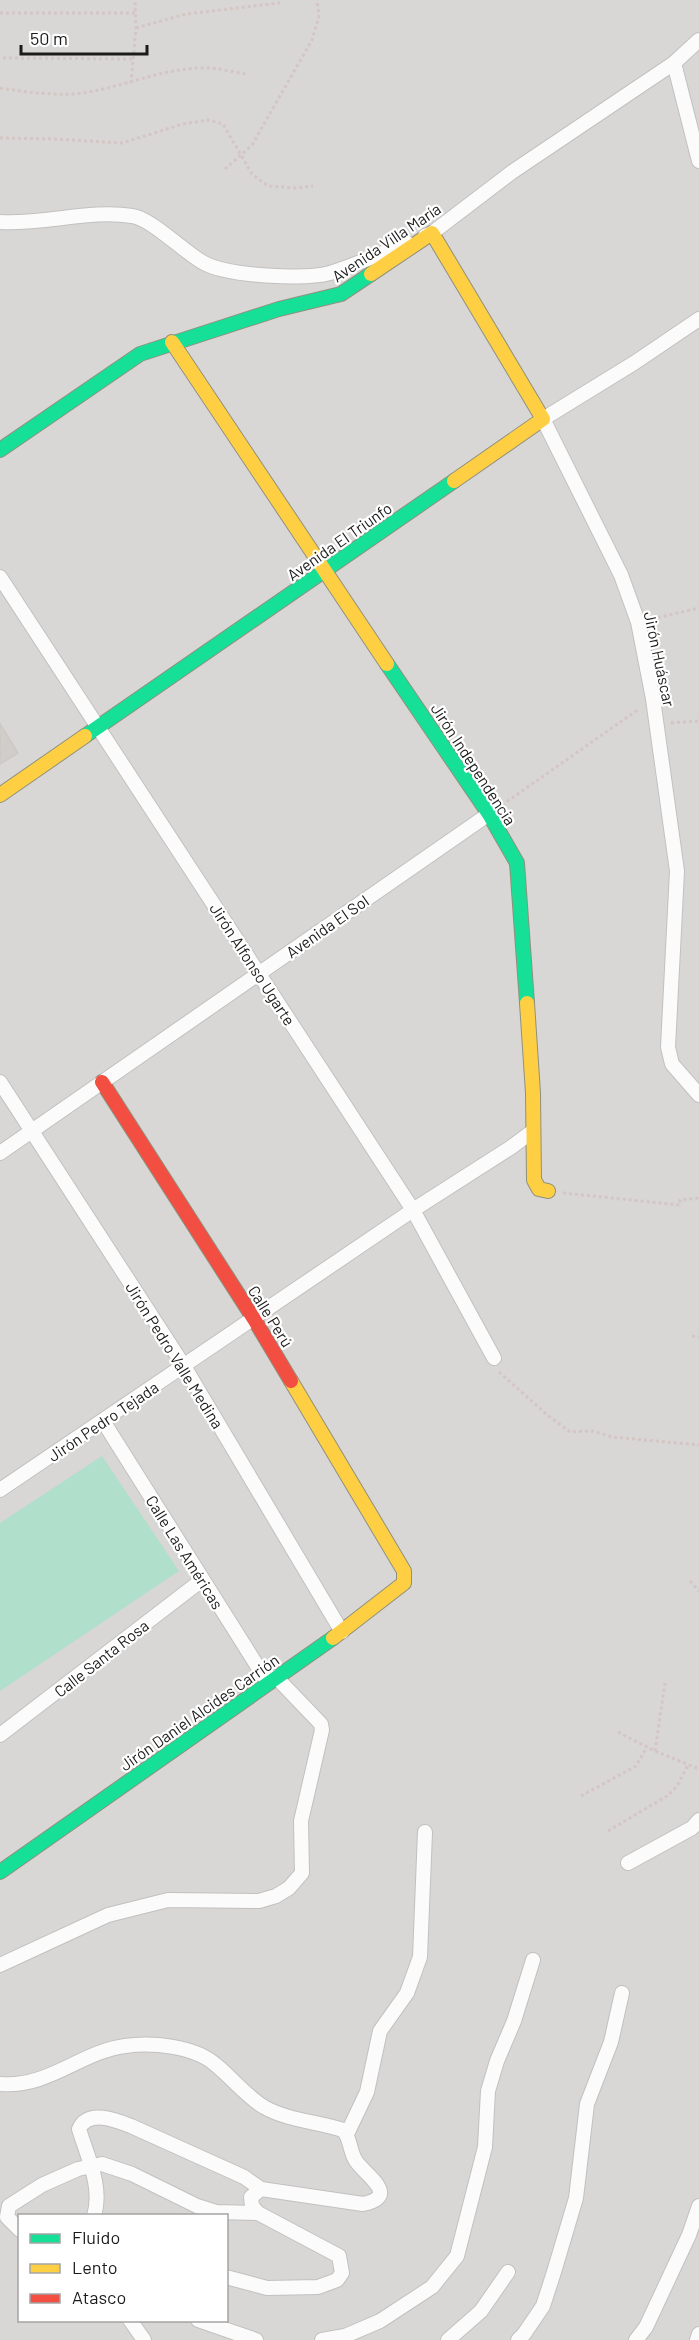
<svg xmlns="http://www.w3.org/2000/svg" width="699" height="2340" viewBox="0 0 699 2340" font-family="Barlow,sans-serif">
<rect width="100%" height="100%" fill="#e9e7e4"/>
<!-- residential -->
<path fill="#d8d7d5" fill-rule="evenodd" d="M0 0H699V2340H0ZM20 2216H226V2320H20Z"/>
<!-- pitch -->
<polygon fill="#b0dfcb" points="102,1456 179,1571 0,1691 0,1523"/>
<!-- building -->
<polygon fill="#d0cdcb" stroke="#ccc9c5" stroke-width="1.5" points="0,724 18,753 0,764"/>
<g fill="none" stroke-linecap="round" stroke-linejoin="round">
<defs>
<g id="street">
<polyline points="674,63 699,161"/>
<path d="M0 222C43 225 91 209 132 216 151 218 185 253 204 263 228 276 304 280 330 273 356 265 382 253 407 243"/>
<polyline points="425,236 432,233 512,172 674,63 699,40"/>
<polyline points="699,319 634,363 543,419 621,575 638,622 653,699 677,871 668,1047 672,1064 699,1095"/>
<polyline points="0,577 413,1210 494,1358"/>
<polyline points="0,1082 184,1366 342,1632"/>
<polyline points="0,1153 489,814"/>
<polyline points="103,1421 268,1683"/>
<polyline points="0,1490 413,1210 510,1148 533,1131"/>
<polyline points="0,1735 202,1580"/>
<polyline points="628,1863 692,1828 699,1820"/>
<polyline points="0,1965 108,1915 168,1900 259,1901 276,1896 289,1888 302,1873 301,1821 322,1730 321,1724 276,1677"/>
<path d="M0 2084C49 2088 80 2052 125 2046 152 2042 195 2046 216 2065 232 2078 246 2096 264 2107 289 2121 316 2121 343 2130 351 2138 349 2151 356 2161 365 2175 401 2196 363 2204L261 2189 251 2197 252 2206 258 2213 339 2256 342 2273 337 2280 318 2287 267 2288 226 2277"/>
<polyline points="347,2134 367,2092 380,2031 407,1993 420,1957 425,1832"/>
<path d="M94 2216C103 2187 87 2156 79 2129 88 2109 116 2120 131 2126L244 2177 261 2189"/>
<polyline points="20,2230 7,2217 9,2206 42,2185 78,2169 102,2164 132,2174 197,2206 216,2212 258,2213"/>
<polyline points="130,2320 144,2340"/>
<polyline points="198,2320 256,2340"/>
<polyline points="322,2340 345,2336 380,2321 432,2287 457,2256 485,2147 488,2091 497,2061 514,2021 533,1960"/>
<polyline points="448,2340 481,2311 508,2272"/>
<polyline points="518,2340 524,2334 543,2306 554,2272 576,2198 587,2104 611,2042 622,1993"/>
<polyline points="636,2340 646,2327 689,2235 699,2206"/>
<polyline points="697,2340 699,2334"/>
</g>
<g id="fast">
<polyline points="0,450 140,354 279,309 341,294 371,274"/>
<polyline points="387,664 489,814 517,863 527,1003"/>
<polyline points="85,736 454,481"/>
<polyline points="0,1872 333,1638"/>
</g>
<g id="slow">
<polyline points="371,274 432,233 543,419 454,481"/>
<polyline points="172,342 387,664"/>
<polyline points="0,795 85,736"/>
<polyline points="527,1003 533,1093 534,1180 539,1189 548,1191"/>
<polyline points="291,1381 404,1571 404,1583 333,1638"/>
</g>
<polyline id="jam" points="102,1082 254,1319 291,1381"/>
</defs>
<!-- street casing -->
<use href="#street" stroke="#c2c1c0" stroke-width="16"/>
<!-- fast casing -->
<use href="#fast" stroke="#90917d" stroke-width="16"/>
<!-- slow casing -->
<use href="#slow" stroke="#90917d" stroke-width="16"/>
<!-- jam casing -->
<use href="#jam" stroke="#90917d" stroke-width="16"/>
<!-- path -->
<g stroke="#d4c6c5" stroke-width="3" stroke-dasharray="3 3" stroke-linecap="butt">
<polyline points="0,13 136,13"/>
<polyline points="136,28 186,14 279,3 278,0"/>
<polyline points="3,58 134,59"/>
<polyline points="131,83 136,28 135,0"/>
<path d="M0 88C25 92 49 95 74 94 117 90 157 69 201 68 215 67 232 72 246 74"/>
<polyline points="0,138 55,139 122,143 183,124 209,120 223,124 252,174 268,186 295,188 313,186"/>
<polyline points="225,169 252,145 312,40 319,16 317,0"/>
<polyline points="652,619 699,608"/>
<polyline points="671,723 699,721"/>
<polyline points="502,805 639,709"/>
<polyline points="563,1193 680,1205 680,1200 699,1198"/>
<polyline points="692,1336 699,1337"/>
<polyline points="499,1372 546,1414 570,1432 592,1431 612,1437 699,1445"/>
<polyline points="690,1581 699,1591"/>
<polyline points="618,1732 655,1751 699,1769"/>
<polyline points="655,1751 665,1683"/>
<polyline points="581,1796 636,1766 647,1747"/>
<polyline points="608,1831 667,1796 677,1786 688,1765"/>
</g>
<!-- street -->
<use href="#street" stroke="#fcfbfb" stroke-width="14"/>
<!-- fast -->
<use href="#fast" stroke="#16e098" stroke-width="14"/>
<!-- slow -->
<use href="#slow" stroke="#ffcf43" stroke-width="14"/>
<!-- jam -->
<use href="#jam" stroke="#f24e42" stroke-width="14"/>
</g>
<g text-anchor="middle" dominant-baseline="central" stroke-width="4.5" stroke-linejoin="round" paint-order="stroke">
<!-- street labels -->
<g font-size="16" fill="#1b1b1b" stroke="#fff">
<text transform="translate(386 242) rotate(-34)">Avenida Villa María</text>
<text transform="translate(339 541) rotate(-35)">Avenida El Triunfo</text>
<text transform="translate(660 659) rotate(78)">Jirón Huáscar</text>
<text transform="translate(474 764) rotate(57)">Jirón Independencia</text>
<text transform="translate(327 926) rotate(-35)">Avenida El Sol</text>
<text transform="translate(253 964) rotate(57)">Jirón Alfonso Ugarte</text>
<text transform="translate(271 1316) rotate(58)">Calle Perú</text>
<text transform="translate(175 1355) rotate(58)">Jirón Pedro Valle Medina</text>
<text transform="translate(103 1421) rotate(-34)">Jirón Pedro Tejada</text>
<text transform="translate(185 1552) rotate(58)">Calle Las Américas</text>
<text transform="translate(101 1658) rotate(-38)">Calle Santa Rosa</text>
<text transform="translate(199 1712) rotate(-35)">Jirón Daniel Alcides Carrión</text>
</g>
</g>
<!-- legend -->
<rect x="18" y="2214" width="210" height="108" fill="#ffffff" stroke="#a4a4a4" stroke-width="1.5"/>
<rect x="30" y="2234" width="30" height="9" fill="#16e098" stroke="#a4a4a4" stroke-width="1.5"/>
<text x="72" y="2244" font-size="18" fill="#1b1b1b">Fluido</text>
<rect x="30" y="2264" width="30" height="9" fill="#ffcf43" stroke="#a4a4a4" stroke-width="1.5"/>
<text x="72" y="2274" font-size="18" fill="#1b1b1b">Lento</text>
<rect x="30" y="2294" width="30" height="9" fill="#f24e42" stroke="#a4a4a4" stroke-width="1.5"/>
<text x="72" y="2304" font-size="18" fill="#1b1b1b">Atasco</text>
<!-- scale -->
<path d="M21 45v9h126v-9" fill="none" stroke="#1b1b1b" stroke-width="3"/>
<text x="30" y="45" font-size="18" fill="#1b1b1b" stroke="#ffffff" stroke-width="4.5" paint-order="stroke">50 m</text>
</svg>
